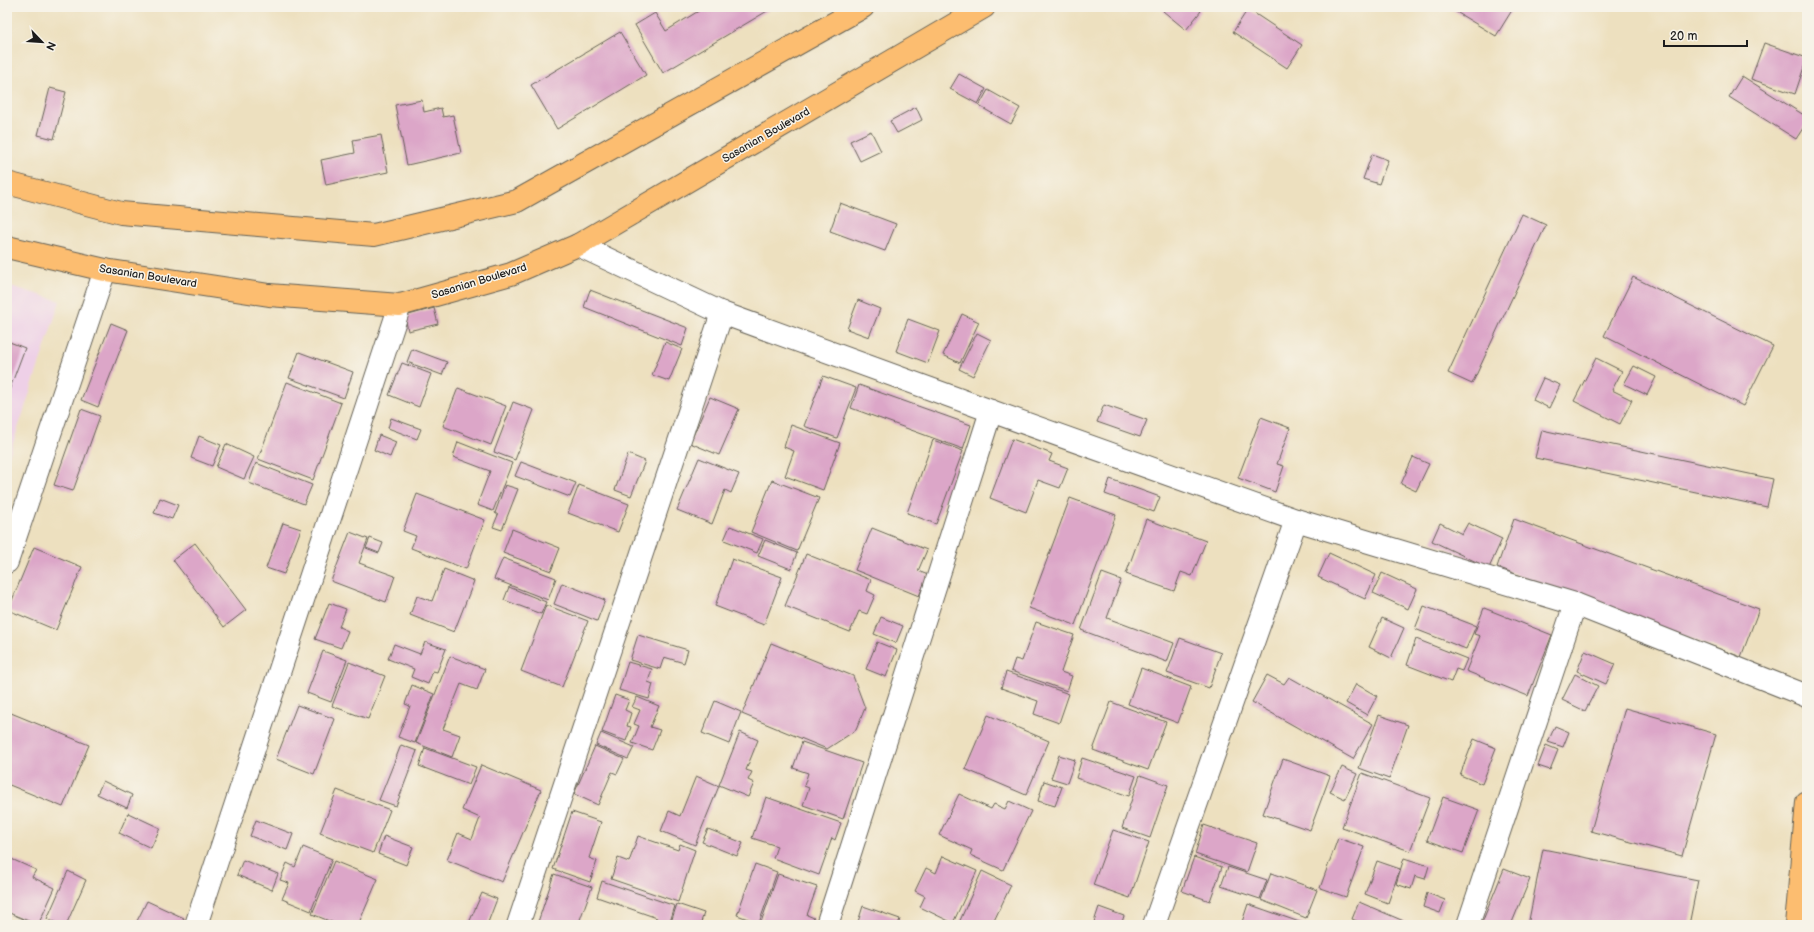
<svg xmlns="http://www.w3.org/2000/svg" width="1814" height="932" viewBox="0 0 1814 932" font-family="'Balsamiq Sans',sans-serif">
<rect width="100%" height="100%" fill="#f7f3e8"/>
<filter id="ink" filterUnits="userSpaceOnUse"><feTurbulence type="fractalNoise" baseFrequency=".025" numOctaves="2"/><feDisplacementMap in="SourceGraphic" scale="8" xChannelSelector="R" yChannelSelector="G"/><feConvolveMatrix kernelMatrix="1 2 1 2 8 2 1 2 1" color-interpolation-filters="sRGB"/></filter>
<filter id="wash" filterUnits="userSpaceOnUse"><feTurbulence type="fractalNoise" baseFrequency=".012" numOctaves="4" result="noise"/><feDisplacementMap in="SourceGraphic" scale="16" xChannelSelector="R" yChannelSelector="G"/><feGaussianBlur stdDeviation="0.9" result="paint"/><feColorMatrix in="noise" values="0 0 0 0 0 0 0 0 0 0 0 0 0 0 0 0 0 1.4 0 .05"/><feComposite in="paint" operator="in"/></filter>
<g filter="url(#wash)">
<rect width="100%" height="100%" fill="#ede0bf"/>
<!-- built -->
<polygon fill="#eed0e7" points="7,285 60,301 7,462"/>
<g id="blocks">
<!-- building -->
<g fill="#dca6c8">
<polygon points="705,7 774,7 663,73 635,25 655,13 666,31"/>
<polygon points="1166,7 1196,7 1201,11 1186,30 1163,11"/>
<polygon points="1448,7 1514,7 1496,36"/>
<polygon points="1248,9 1302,45 1287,68 1233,32"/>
<polygon points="620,32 646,75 557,129 531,85"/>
<polygon points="1764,43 1807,58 1795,94 1751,79"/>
<polygon points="959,74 986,89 978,104 950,89"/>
<polygon points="1742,76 1807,117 1807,122 1796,139 1729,97"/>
<polygon points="50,88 66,92 54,139 38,135"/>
<polygon points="988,90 1020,108 1011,124 979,106"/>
<polygon points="422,100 424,112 441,108 443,117 453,115 461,153 407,165 395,105"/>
<polygon points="916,107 922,120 897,133 890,121"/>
<polygon points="871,131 881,151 860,161 850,141"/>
<polygon points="381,135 388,172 326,185 321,160 355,153 353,140"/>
<polygon points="1372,154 1388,160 1379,184 1363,179"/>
<polygon points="840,203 896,224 885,251 830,231"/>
<polygon points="1522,214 1546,225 1472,384 1448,373"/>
<polygon points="1633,277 1773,346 1743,406 1604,336"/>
<polygon points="590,290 688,328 682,346 584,307"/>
<polygon points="858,300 880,309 869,337 847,329"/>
<polygon points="434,308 438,324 408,331 405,316"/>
<polygon points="962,314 979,322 960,363 943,355"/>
<polygon points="908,319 940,331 928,363 896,351"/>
<polygon points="111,323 128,330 98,407 81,400"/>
<polygon points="977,333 991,340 973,376 959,369"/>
<polygon points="7,341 25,348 7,396"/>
<polygon points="665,342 682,349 669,381 652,375"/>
<polygon points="412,349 447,362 442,375 407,362"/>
<polygon points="299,352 353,372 344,398 289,378"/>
<polygon points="1596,358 1622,371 1612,390 1632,400 1620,424 1574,401"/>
<polygon points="402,363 431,374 419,407 389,395"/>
<polygon points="1634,366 1656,377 1647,395 1624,384"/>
<polygon points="823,376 856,388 837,438 804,426"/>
<polygon points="1543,378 1560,385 1549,408 1533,400"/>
<polygon points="287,382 341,403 313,480 258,459"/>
<polygon points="859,385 971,425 963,449 851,408"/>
<polygon points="458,388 506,406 491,445 443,426"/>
<polygon points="710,397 739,409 719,455 690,443"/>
<polygon points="513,402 534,410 515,460 494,452"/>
<polygon points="1104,405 1147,420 1140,437 1097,422"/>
<polygon points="81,409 100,416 73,491 54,485"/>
<polygon points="1261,417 1290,428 1277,464 1284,466 1275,492 1238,478"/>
<polygon points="391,418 421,429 417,439 388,428"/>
<polygon points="791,425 840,443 823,490 785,476 794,451 784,447"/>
<polygon points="1542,430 1773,479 1767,507 1535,458"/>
<polygon points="379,435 396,442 390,457 374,450"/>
<polygon points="199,436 221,445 212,466 191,458"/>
<polygon points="1012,439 1052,454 1049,461 1068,468 1060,488 1038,480 1026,512 990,498"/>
<polygon points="933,440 963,451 936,524 907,513"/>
<polygon points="458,442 512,463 493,511 477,505 490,471 453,457"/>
<polygon points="226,444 254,457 244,479 216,467"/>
<polygon points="628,454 645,461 631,496 615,490"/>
<polygon points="1413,457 1429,464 1416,491 1401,484"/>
<polygon points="699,458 739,474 731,493 725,490 712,524 677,510"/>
<polygon points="521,462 576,483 570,497 515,476"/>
<polygon points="256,463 312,485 304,504 249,483"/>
<polygon points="1110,479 1160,497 1154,512 1105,494"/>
<polygon points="772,480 819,498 797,551 751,532"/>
<polygon points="505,485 518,489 502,530 493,527 498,515 495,513"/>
<polygon points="579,485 629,504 618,532 568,513"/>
<polygon points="417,494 485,520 466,569 411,548 416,536 403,531"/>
<polygon points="160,498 178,505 172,519 154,513"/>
<polygon points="1070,498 1116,515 1075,625 1029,608"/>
<polygon points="1146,519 1206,541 1192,576 1181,572 1174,591 1126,574"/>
<polygon points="1514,519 1759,609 1741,657 1497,567"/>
<polygon points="283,523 301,529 284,574 266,568"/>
<polygon points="1440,523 1462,534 1468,523 1502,539 1489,568 1432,541"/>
<polygon points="730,526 763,539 757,553 724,540"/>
<polygon points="872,528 927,550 918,571 928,575 919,596 855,570"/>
<polygon points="512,529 560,548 551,571 503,553"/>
<polygon points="350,532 368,539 359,563 395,576 386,602 331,581"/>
<polygon points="370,538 383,543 379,553 366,548"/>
<polygon points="765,540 797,553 791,569 758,556"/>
<polygon points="195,543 246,610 224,627 173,560"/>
<polygon points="34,547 82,567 56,630 8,610"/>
<polygon points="1329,553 1376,575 1365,599 1318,577"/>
<polygon points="806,554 871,580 867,591 875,595 867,614 859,611 850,632 785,606"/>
<polygon points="503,558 556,578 548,600 494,579"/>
<polygon points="732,559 782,577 764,625 715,606"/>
<polygon points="444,569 474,581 454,632 410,615 417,596 432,601"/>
<polygon points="1102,573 1121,580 1107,618 1174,643 1167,662 1081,630"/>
<polygon points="1382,573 1417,589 1408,609 1373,593"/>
<polygon points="562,583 605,600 597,621 554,604"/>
<polygon points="509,587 546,602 541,614 504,600"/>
<polygon points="329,603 346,609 339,627 348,631 341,648 315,639"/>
<polygon points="546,605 588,621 562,687 521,671"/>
<polygon points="1424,606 1476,626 1466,649 1415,629"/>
<polygon points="1484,608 1552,635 1528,696 1466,671 1480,636 1474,634"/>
<polygon points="881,617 903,626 896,643 874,634"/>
<polygon points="1382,618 1404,628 1391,658 1369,647"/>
<polygon points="1036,622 1074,635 1061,672 1072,676 1067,691 1011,671 1015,659 1022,661"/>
<polygon points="638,635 688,650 684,663 664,657 660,669 630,660"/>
<polygon points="1180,638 1221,653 1209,688 1167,673"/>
<polygon points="1416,639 1467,659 1462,671 1456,669 1451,682 1407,665"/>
<polygon points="425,642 446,649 437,672 433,671 428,684 411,677 414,669 388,659 394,644 420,654"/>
<polygon points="877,642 897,650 886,677 866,669"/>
<polygon points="771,643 853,676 865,708 856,730 827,749 742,714"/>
<polygon points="323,651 347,660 331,702 307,693"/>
<polygon points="1585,651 1615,664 1606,684 1577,671"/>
<polygon points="450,656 485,669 477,690 461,684 443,729 460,735 452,757 416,743"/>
<polygon points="349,662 385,676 368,719 332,706"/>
<polygon points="628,662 652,669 648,682 653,684 649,699 619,690"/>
<polygon points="1141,668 1191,687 1178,723 1128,704"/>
<polygon points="1006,672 1069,694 1059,723 1034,714 1038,701 1001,688"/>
<polygon points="1575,674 1598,686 1585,711 1562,700"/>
<polygon points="1267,675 1284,684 1289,677 1373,724 1353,759 1252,702"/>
<polygon points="1356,684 1377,696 1367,715 1346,703"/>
<polygon points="412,685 434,694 415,743 398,737 410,706 405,704"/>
<polygon points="615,695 629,700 625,710 631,713 627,726 631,727 626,741 602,732"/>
<polygon points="637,697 659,706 650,727 660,730 652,750 632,743 639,726 634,724 640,710 632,707"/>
<polygon points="715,701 741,712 729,744 702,733"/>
<polygon points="1111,702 1166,722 1148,770 1093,750"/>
<polygon points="297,705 335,719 314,774 276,759"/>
<polygon points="1625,708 1716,734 1682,856 1591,831"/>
<polygon points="11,713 89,745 63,807 7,784 7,723"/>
<polygon points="988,715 1049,741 1026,795 965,769"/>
<polygon points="1379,715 1408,725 1389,779 1359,768"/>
<polygon points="1555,726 1569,732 1563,747 1548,742"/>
<polygon points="740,732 758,740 746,770 752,772 748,780 754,783 748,797 719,785"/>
<polygon points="601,733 634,747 628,759 596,745"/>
<polygon points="1474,739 1496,748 1482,784 1460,775"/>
<polygon points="802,742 862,763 843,819 803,805 809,788 804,786 808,773 793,768"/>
<polygon points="401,745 417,751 396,806 379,800"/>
<polygon points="1546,745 1558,750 1550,770 1538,766"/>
<polygon points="595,746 624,759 617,774 612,772 598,805 574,794"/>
<polygon points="425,748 476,767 469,785 419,766"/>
<polygon points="1059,755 1075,760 1067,783 1051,778"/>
<polygon points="1082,758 1136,776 1129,796 1076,778"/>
<polygon points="1283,759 1330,776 1310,830 1263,814"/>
<polygon points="481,765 541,790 502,882 447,860 458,833 472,839 480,818 462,810"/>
<polygon points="1342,767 1357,774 1345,799 1330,792"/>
<polygon points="1362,773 1430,798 1410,851 1342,827"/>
<polygon points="1140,775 1168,785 1150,838 1122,828"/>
<polygon points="696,776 719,786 695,845 661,831 669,811 680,816"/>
<polygon points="103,781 132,795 127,808 97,794"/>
<polygon points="1044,781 1062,787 1055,806 1038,801"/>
<polygon points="337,790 390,810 373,853 320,833"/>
<polygon points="959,794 991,809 994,804 1005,809 1009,801 1031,811 1003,870 970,855 972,850 939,835"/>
<polygon points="766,797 841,823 835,840 832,838 819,875 773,858 777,846 752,838"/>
<polygon points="1443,797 1479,810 1463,853 1427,840"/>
<polygon points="572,812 601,822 589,858 597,861 590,882 553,869"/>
<polygon points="128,813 160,828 151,848 119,833"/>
<polygon points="256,820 293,834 287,850 250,836"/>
<polygon points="1204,825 1257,843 1247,872 1195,854"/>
<polygon points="708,829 743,843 737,856 702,842"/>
<polygon points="1113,830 1149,842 1130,898 1093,885"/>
<polygon points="384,836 413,847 406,865 378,854"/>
<polygon points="638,836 678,850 680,844 695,850 678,902 611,879 618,858 629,862"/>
<polygon points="1338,838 1364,847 1346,897 1320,888"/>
<polygon points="303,847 332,859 311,911 282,899 289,883 280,880 287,863 295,867"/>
<polygon points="1543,849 1698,880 1689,925 1528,925"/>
<polygon points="943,856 977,871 953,923 920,907 925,896 915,891 926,868 936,873"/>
<polygon points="7,857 36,870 32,877 55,888 38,925 7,912"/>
<polygon points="1194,857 1222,867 1210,901 1182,891"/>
<polygon points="1404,858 1429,866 1425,879 1415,876 1411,889 1396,884"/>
<polygon points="243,860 278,874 272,890 237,875"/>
<polygon points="334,861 378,879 358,925 339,925 312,914"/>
<polygon points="1377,861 1400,869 1388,903 1365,894"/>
<polygon points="755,864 777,872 759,923 737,915"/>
<polygon points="1228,867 1267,880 1260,899 1221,886"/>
<polygon points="1504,869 1530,879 1511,925 1481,925"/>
<polygon points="68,871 86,880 66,925 61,925 47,919"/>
<polygon points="982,871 1011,885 992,925 958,925"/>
<polygon points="1271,873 1317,890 1306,918 1261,900"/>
<polygon points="554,874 592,887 578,925 537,925"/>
<polygon points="778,874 817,887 807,915 814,918 811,925 760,925"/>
<polygon points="602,881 675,906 669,925 655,925 657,918 597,897"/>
<polygon points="482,893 497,899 487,925 468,925"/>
<polygon points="1427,893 1445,900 1440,913 1423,907"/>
<polygon points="147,901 184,918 181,925 135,925"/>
<polygon points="1359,902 1413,925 1358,925 1359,922 1352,919"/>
<polygon points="677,904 704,913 700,925 670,925"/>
<polygon points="1248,904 1305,924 1305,925 1241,925"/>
<polygon points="863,906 900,919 898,925 857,925"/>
<polygon points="1099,907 1124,916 1121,925 1093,925"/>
</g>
</g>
</g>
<g filter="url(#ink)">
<use href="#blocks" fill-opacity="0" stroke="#656155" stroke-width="1"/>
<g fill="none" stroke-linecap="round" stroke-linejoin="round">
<defs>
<g id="street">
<polyline points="578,245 722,313 991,411 1296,520 1575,604 1807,696"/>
<polyline points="7,562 105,270"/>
<polyline points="196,925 400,305"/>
<polyline points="518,925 722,313"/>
<polyline points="827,925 991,411"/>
<polyline points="1154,925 1296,520"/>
<polyline points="1468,925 1575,604"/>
</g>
<g id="highway">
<polyline points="7,183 121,213 374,235 517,201 863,7"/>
<polyline points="7,247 105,270 269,295 400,305 511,274 578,245 984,7"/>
<polyline points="1796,925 1807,802"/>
</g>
</defs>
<!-- street casing -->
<use href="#street" stroke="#656155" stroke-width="24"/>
<!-- highway casing -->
<use href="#highway" stroke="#656155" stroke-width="24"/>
<!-- street -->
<use href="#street" stroke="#fff" stroke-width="22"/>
<!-- highway -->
<use href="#highway" stroke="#fcbd6f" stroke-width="22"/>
</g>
</g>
<g text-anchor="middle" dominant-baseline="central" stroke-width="3" stroke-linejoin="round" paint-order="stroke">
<!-- street labels -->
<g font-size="11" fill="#1c1c1c" stroke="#f7f3e8">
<text transform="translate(766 135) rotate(-30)">Sasanian Boulevard</text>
<text transform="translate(148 276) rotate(9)">Sasanian Boulevard</text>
<text transform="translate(479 281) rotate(-17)">Sasanian Boulevard</text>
</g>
</g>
<!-- margin -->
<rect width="1814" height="932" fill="none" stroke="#f7f3e8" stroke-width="24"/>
<!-- north arrow -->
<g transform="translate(42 42) rotate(115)" stroke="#f7f3e8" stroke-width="3" paint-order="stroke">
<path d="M0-3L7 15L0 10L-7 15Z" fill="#1c1c1c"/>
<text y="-6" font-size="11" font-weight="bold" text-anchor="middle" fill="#1c1c1c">N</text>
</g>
<!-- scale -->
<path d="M1664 40v6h83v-6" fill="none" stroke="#1c1c1c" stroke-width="2"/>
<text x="1670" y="40" font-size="12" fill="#1c1c1c" stroke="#f7f3e8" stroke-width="3" paint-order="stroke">20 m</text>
</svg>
